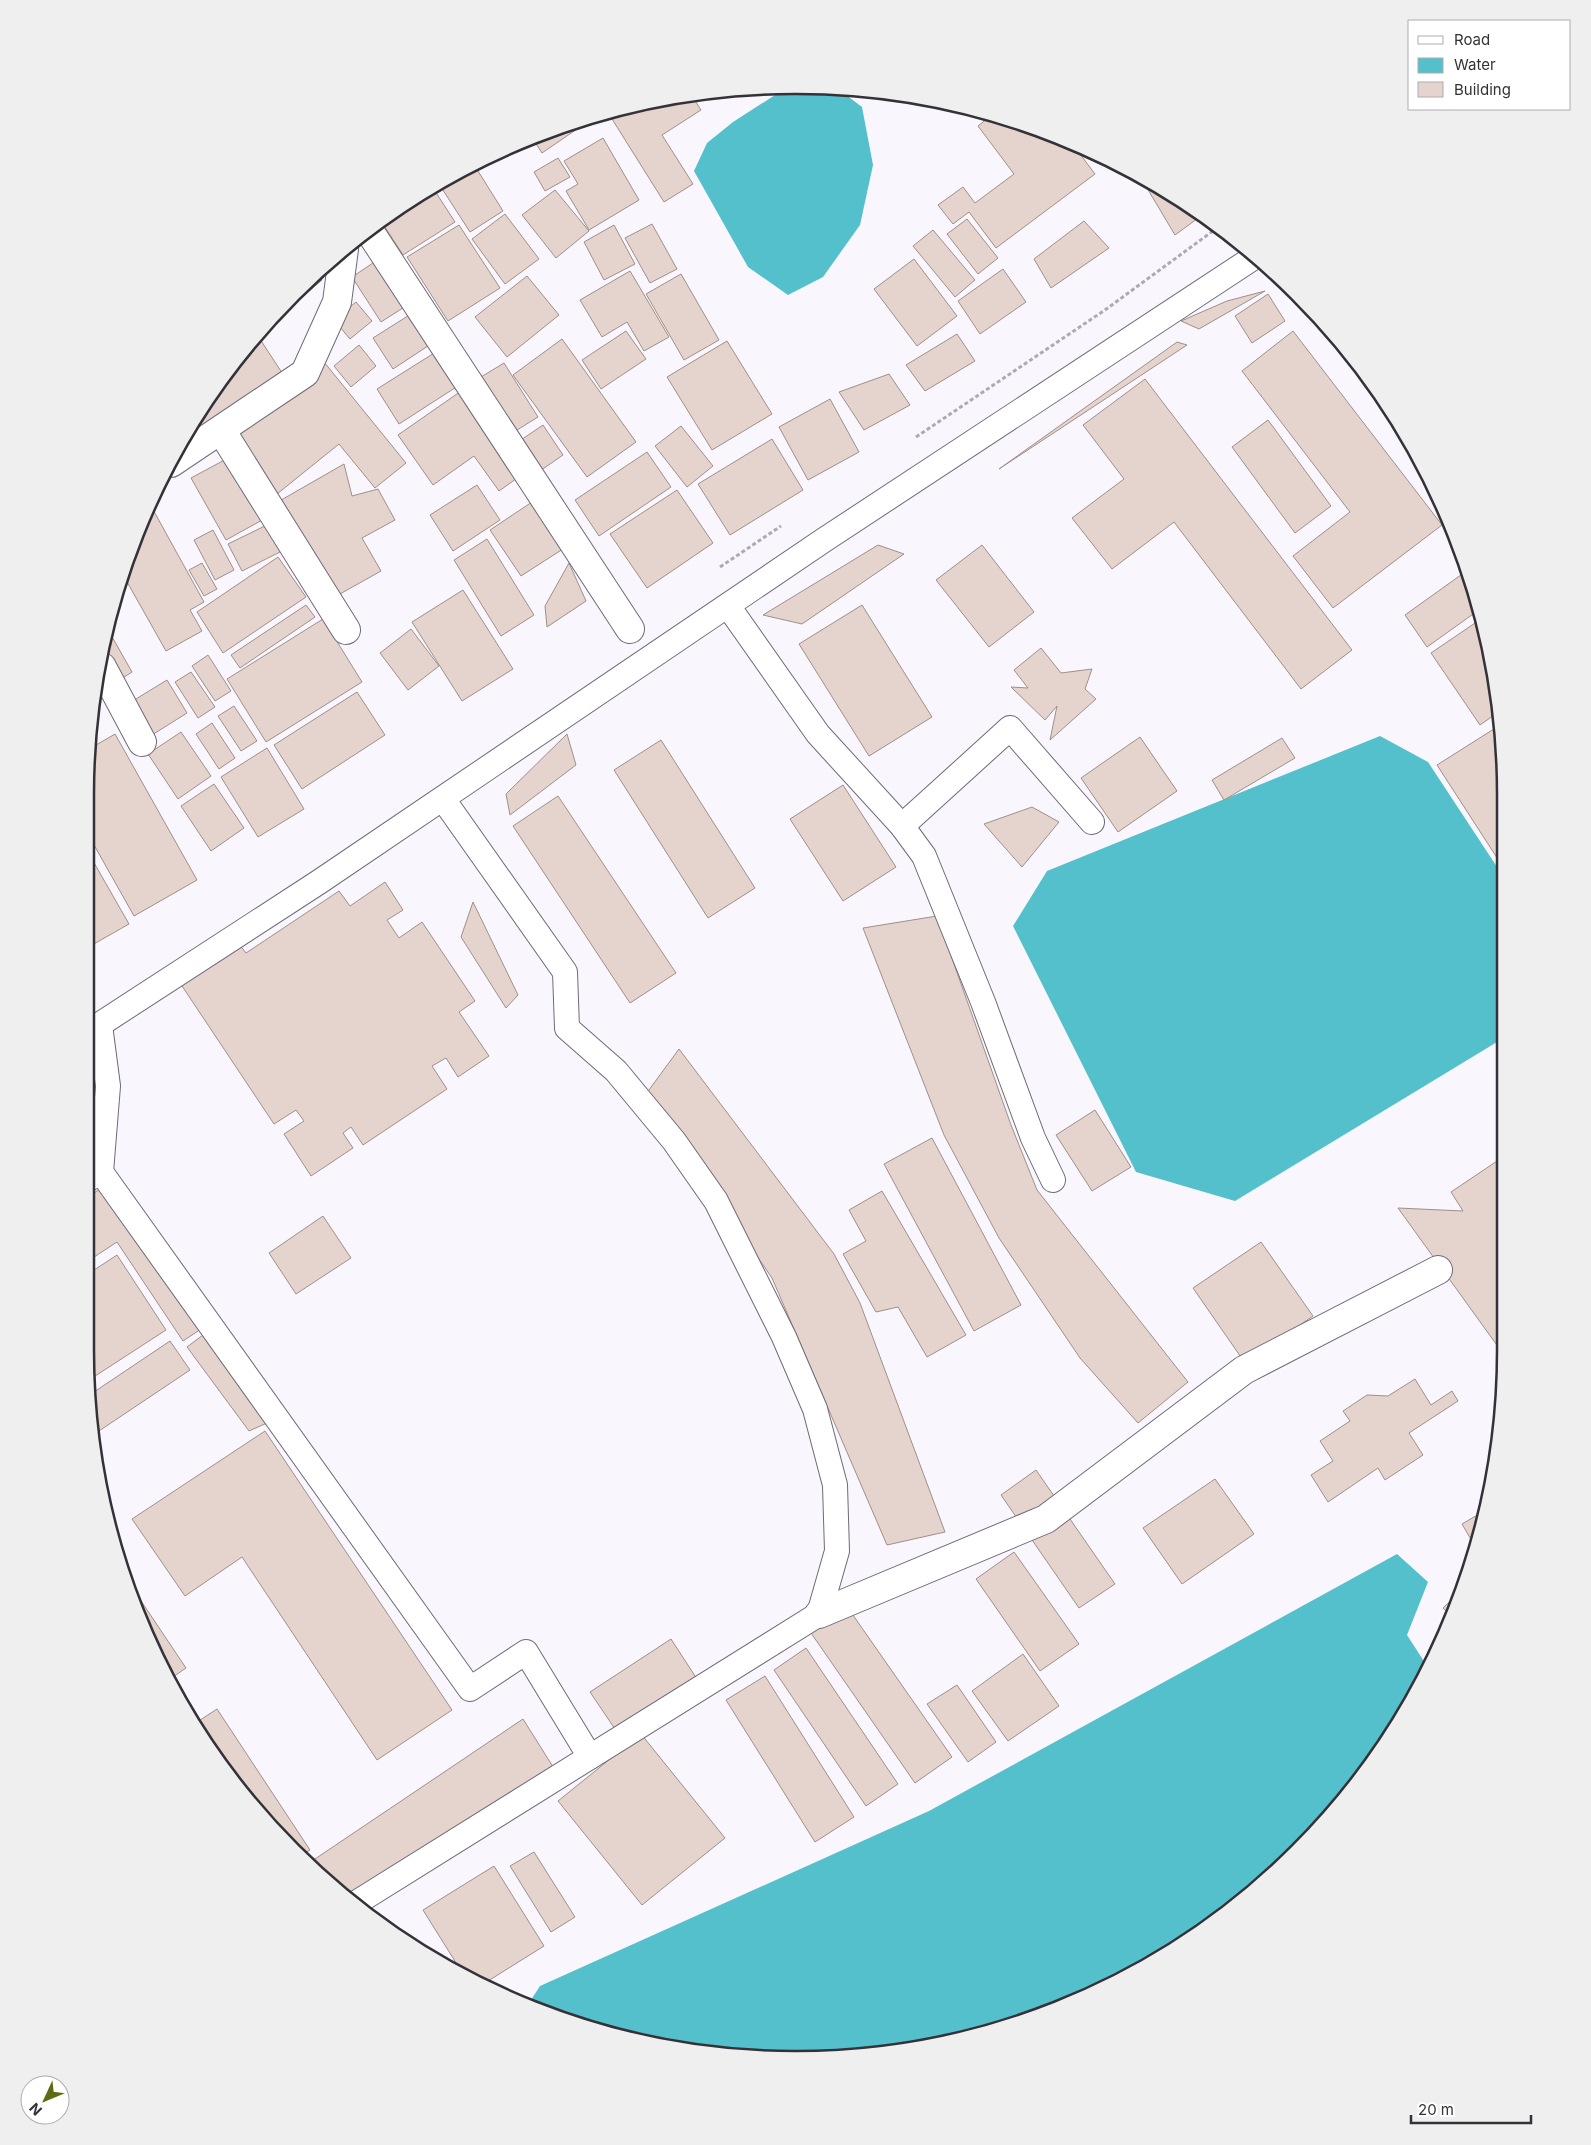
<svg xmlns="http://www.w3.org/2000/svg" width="1591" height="2145" viewBox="0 0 1591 2145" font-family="Inter,sans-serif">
<rect width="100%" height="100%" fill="#f9f7fd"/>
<!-- water -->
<g fill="#54c0cb">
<polygon points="786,88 838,89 862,107 873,165 860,225 823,277 788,295 748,267 694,171 707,143 733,122"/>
<polygon points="1380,736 1428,762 1501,873 1502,1039 1235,1201 1136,1172 1013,926 1047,871"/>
<polygon points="1397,1554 1428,1582 1407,1635 1429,1669 1330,1818 1228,1913 1068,2006 888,2054 795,2060 657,2046 529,2003 540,1986 929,1811"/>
</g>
<!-- building -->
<g fill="#e4d4cd" stroke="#9f8f89">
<polygon points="692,96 701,110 662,135 693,184 664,202 607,111"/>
<polygon points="992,115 1024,123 1074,146 1095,174 996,248 969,212 953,224 938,205 963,187 975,203 1014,174 978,126"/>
<polygon points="577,122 580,127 542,153 533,139"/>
<polygon points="603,138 639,200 589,230 566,191 578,184 564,161"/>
<polygon points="558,158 570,177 545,191 534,172"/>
<polygon points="473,163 503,211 470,232 439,184"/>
<polygon points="1149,179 1150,180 1201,216 1175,235 1144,183"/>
<polygon points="433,188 455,222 403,255 381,221"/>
<polygon points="555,190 589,231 556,258 522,215"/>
<polygon points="505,214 539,259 505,284 472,239"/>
<polygon points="967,219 998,258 978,274 947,234"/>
<polygon points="1084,221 1109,248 1051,288 1034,259"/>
<polygon points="652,224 677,269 650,283 625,238"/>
<polygon points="459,225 500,288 448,321 407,257"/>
<polygon points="614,225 635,264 604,280 584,242"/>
<polygon points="933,230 975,280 955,297 913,246"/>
<polygon points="379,259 409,304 381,322 352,277"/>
<polygon points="914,259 957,316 917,346 874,289"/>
<polygon points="1003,269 1026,302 980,334 958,301"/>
<polygon points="630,271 669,337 644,351 627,322 602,337 580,300"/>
<polygon points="318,274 322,280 302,297 298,293"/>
<polygon points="681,274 719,340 684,360 646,294"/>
<polygon points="527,276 559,315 507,357 475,317"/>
<polygon points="1265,291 1199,329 1181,321 1227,301"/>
<polygon points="1268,294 1285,321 1252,343 1235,316"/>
<polygon points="356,302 372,321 350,339 334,320"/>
<polygon points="414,312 434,342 393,369 373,338"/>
<polygon points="626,331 646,359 601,389 582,360"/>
<polygon points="1293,331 1442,525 1333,608 1293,556 1350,512 1242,371"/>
<polygon points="256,333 288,382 180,447 205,401"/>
<polygon points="957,334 975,361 925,391 906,365"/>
<polygon points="562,339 636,442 587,477 513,375"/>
<polygon points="727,341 772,414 712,450 667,377"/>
<polygon points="1177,342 1187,345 999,469"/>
<polygon points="359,345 376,366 351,387 334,366"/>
<polygon points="439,350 461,384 399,424 377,389"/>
<polygon points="324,362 406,463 375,488 339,444 277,494 231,437"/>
<polygon points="504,363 538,417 509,435 476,380"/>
<polygon points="889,374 910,405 864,430 839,392"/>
<polygon points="1145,379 1352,650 1301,689 1174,522 1112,569 1072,518 1124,479 1083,425"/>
<polygon points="464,389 523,474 499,491 474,456 433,485 398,435"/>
<polygon points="830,399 859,452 808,480 779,427"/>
<polygon points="1268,420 1331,506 1295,533 1232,447"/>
<polygon points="543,425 563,455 537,473 518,442"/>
<polygon points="681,426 713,466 687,487 655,446"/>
<polygon points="772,439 803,490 730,535 698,484"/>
<polygon points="647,452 671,487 599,536 575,500"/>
<polygon points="230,457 264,519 226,540 191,478"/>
<polygon points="344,464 352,496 378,489 395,520 362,538 381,571 331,599 276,503"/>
<polygon points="477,485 500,520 453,551 430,515"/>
<polygon points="677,490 713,543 647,588 610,534"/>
<polygon points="535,500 566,547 521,576 490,530"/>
<polygon points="151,506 204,602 190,610 202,631 166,651 122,573 139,523 147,508"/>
<polygon points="273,522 286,549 242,571 228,544"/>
<polygon points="213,530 234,570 215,580 194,540"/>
<polygon points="487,539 534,615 501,636 454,560"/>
<polygon points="878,545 904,554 802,624 763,615"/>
<polygon points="982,545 1034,612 989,647 936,580"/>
<polygon points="278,557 306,597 223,653 197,612"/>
<polygon points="202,563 217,589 204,596 189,570"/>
<polygon points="569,563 586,601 547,627 545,606"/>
<polygon points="1465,572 1476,612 1427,647 1405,615"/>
<polygon points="463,590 513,669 462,701 412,622"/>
<polygon points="306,605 315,617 240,668 231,655"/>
<polygon points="862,605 932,717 869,756 799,644"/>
<polygon points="323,619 362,682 266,742 227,679"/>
<polygon points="1478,621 1500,702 1500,711 1480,725 1431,653"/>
<polygon points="107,628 132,672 118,681 103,656"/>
<polygon points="411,629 439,666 408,690 380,653"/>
<polygon points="1041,648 1061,673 1092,669 1085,689 1096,699 1050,740 1057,706 1045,720 1011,687 1028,688 1014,670"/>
<polygon points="208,655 231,691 215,701 192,666"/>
<polygon points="191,672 215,707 198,718 175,682"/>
<polygon points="167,680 187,713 152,735 131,702"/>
<polygon points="357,692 385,735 302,789 274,745"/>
<polygon points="234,706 257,741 241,751 218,716"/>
<polygon points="212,723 235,758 219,769 196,734"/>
<polygon points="1497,727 1500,732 1501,864 1437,765"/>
<polygon points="181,732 211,776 178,799 148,754"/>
<polygon points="115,734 197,880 134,916 85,829 85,795 91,748"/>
<polygon points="567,734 576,765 510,815 506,794"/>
<polygon points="1140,737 1177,791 1118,832 1081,778"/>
<polygon points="1282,738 1295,758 1224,800 1212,780"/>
<polygon points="661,740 755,888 708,918 614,770"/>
<polygon points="267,748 304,809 258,837 221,777"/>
<polygon points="214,784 244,828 211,851 181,806"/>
<polygon points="843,785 896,867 843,901 790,819"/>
<polygon points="558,796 676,973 630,1003 513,826"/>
<polygon points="1032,807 1059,822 1022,867 984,824"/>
<polygon points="85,847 129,924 85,949"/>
<polygon points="385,882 403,910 387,920 399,938 422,922 475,1001 459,1012 489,1056 458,1077 446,1058 432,1066 447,1089 363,1145 351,1127 343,1133 353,1148 311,1176 284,1134 304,1121 296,1110 274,1124 180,983 239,944 246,953 339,891 350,906"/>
<polygon points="473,902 518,995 506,1008 461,937"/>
<polygon points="937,916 1011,1125 1037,1190 1188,1382 1138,1423 1080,1358 999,1238 944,1135 863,928"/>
<polygon points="679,1049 834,1254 860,1303 945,1532 887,1545 772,1278 646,1094"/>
<polygon points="1095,1110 1131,1167 1092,1191 1056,1135"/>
<polygon points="932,1138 1021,1305 974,1331 884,1164"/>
<polygon points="1503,1157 1504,1355 1398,1208 1463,1211 1451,1192"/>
<polygon points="109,1183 204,1327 183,1341 117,1242 88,1261 85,1256 85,1199"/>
<polygon points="882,1191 966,1335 927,1357 898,1307 876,1312 843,1254 866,1241 849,1210"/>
<polygon points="323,1216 351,1258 296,1294 269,1253"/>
<polygon points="1261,1242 1313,1316 1245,1363 1193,1288"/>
<polygon points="117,1255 166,1330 89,1380 85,1350 85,1276"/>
<polygon points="203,1335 267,1423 249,1431 187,1347"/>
<polygon points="170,1341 190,1370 96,1433 91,1394"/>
<polygon points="1415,1379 1431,1405 1452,1391 1458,1401 1409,1433 1423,1455 1385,1480 1378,1468 1328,1502 1311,1475 1333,1461 1320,1441 1350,1421 1343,1411 1367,1395 1388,1396"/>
<polygon points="265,1431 452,1710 377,1760 242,1557 185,1596 132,1519"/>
<polygon points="1036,1470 1115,1584 1079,1608 1001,1495"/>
<polygon points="1215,1479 1254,1534 1182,1584 1143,1528"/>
<polygon points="1479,1514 1484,1522 1476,1548 1462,1524"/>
<polygon points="1014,1552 1079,1644 1040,1671 976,1579"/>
<polygon points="123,1574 186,1668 170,1679 139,1622"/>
<polygon points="1460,1592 1451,1616 1443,1608"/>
<polygon points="848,1608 952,1757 915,1783 811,1633"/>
<polygon points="671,1639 697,1679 617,1732 590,1692"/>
<polygon points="806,1648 898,1784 866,1806 774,1670"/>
<polygon points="1023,1654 1059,1706 1008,1741 972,1691"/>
<polygon points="765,1676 854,1817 815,1842 726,1700"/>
<polygon points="957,1685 996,1742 968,1762 927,1704"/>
<polygon points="217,1709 310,1850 302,1855 205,1744 194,1724"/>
<polygon points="523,1719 555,1770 348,1898 327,1883 309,1863"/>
<polygon points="641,1734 725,1838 642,1905 558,1801"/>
<polygon points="534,1852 575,1917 551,1932 510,1866"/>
<polygon points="494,1866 544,1946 480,1986 463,1974 423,1910"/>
</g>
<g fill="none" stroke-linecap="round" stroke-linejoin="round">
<defs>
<g id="service">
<polyline points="728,606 818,734 902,826 924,856 983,1002 1033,1138 1053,1180"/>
<polyline points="902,826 1010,728 1092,822"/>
<polyline points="85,1034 319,882 824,540 1256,256"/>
<polyline points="101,1172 470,1689 526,1652 590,1757"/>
<polyline points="85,1181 101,1172 108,1086 100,1025"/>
<polyline points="356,1903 819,1614 837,1551 835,1485 815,1409 784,1337 716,1201 674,1141 616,1071 567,1028 565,972 443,799"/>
</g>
<g id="minor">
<polyline points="368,229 630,629"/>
<polyline points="221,430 346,630"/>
<polyline points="171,463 305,373 337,302 344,249"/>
<polyline points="102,667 142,742"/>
<polyline points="819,1614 1046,1519 1244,1370 1438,1270"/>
</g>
</defs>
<!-- service casing -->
<use href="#service" stroke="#6f6a77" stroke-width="26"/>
<!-- minor casing -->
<use href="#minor" stroke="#6f6a77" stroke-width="30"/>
<!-- path -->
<g stroke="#adabb1" stroke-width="3" stroke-dasharray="4 2.5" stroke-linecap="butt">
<polyline points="916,437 1105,310 1217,228"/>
<polyline points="720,567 781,526"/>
</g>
<!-- service -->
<use href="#service" stroke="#fff" stroke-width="24"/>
<!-- minor -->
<use href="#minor" stroke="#fff" stroke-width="28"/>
</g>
<!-- crop -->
<path d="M0 0H1591V2145H0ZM795 94H796A701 701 0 0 1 1497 795V1350A701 701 0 0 1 796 2051H795A701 701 0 0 1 94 1350V795A701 701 0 0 1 795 94Z" fill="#efefef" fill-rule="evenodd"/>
<path fill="none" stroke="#343238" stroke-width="2.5" d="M795 94H796A701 701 0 0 1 1497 795V1350A701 701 0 0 1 796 2051H795A701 701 0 0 1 94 1350V795A701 701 0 0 1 795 94Z"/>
<!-- legend -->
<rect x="1408" y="20" width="162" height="90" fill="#ffffff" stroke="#aeadaf"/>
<rect x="1418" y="36" width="25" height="8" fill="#ffffff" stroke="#aeadaf"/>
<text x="1454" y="45" font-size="15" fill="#343238">Road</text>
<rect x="1418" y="58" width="25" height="15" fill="#54c0cb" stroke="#aeadaf"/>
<text x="1454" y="70" font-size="15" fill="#343238">Water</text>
<rect x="1418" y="82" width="25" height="15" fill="#e4d4cd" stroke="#aeadaf"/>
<text x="1454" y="95" font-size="15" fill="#343238">Building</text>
<!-- north arrow -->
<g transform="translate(45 2100) rotate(226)"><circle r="24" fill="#ffffff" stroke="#aeadaf"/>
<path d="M0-4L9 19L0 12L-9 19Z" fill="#5f6b13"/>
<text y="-8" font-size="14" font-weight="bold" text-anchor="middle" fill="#343238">N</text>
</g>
<!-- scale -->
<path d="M1411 2115v8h120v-8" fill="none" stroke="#343238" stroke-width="2.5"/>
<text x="1418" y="2115" font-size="15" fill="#343238" stroke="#ffffff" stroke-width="4" paint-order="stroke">20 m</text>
</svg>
